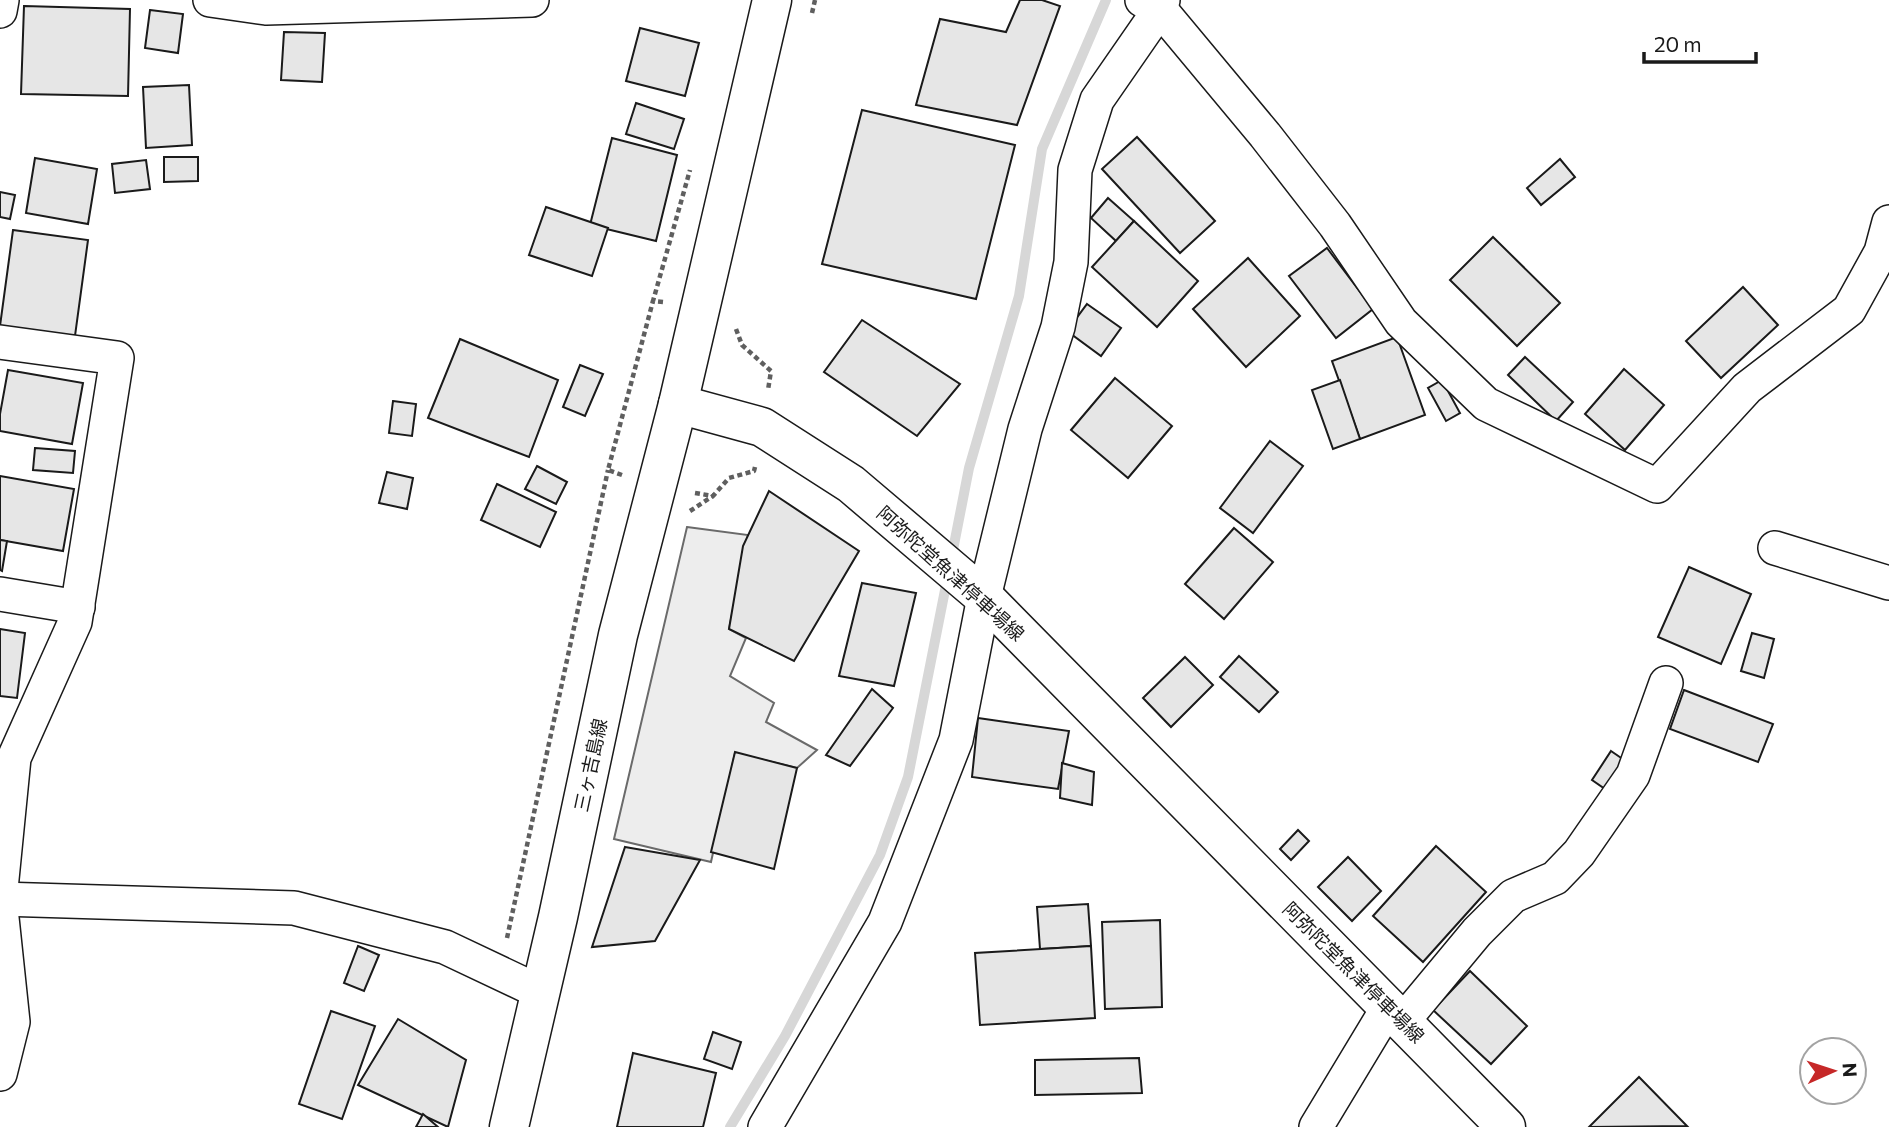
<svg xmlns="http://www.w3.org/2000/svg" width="1889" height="1127" viewBox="0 0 1889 1127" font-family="Commissioner,'Noto Sans JP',sans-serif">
<rect width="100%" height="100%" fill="#fff"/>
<!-- built -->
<polygon fill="#ededed" stroke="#6a6a6a" stroke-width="2" points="687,527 748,535 729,629 746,638 730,676 774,703 766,722 817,750 797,768 735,753 711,862 614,839"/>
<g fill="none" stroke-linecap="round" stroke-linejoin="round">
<!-- stream -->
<g stroke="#d7d7d7" stroke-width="10">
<polyline points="951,560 969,468 1019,296 1042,149 1106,0"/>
<polyline points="730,1127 785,1036 880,855 908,777 948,575"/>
</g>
</g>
<!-- building -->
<g fill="#e6e6e6" stroke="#1a1a1a" stroke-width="2">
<polygon points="1020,0 1042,0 1060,6 1017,125 916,105 940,19 1006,32"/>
<polygon points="24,6 130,9 128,96 21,94"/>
<polygon points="150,10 183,14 178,53 145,48"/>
<polygon points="640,28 699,43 685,96 626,81"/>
<polygon points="284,32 325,33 322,82 281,80"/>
<polygon points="189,85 192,145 146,148 143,87"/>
<polygon points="636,103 684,119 674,149 626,134"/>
<polygon points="862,110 1015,145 976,299 822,264"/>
<polygon points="1137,137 1215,221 1180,253 1102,169"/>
<polygon points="612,138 677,155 656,241 590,225"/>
<polygon points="164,157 198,157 198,181 164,182"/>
<polygon points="35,158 97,169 88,224 26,213"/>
<polygon points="1560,159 1575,177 1541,205 1527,188"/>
<polygon points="146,160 150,189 115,193 112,164"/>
<polygon points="0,192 15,195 10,219 0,217"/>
<polygon points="1108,198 1134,221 1116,241 1091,218"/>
<polygon points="546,207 608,228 592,276 529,255"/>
<polygon points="1134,221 1198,281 1157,327 1092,267"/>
<polygon points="13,230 88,240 75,336 0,326"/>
<polygon points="1493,237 1560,303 1517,346 1450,280"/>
<polygon points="1327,248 1373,309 1336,338 1289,276"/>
<polygon points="1248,258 1300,316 1246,367 1193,309"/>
<polygon points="1743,287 1778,325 1721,378 1686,341"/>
<polygon points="1087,304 1121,328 1101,356 1067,331"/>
<polygon points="862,320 960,384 917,436 824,372"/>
<polygon points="1397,337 1425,415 1360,439 1332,361"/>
<polygon points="460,339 558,380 529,457 428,418"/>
<polygon points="1525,357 1573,402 1556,421 1508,375"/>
<polygon points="580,365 603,374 585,416 563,407"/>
<polygon points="1624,369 1664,405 1625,450 1585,414"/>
<polygon points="8,370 83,383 72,444 0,431 0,414"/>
<polygon points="1115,378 1172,426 1128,478 1071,430"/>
<polygon points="1340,380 1360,439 1333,449 1312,390"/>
<polygon points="1442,380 1460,413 1446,421 1428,388"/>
<polygon points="393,401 416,404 412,436 389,433"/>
<polygon points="1270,441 1303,466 1253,533 1220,508"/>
<polygon points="35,448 75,451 73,473 33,470"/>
<polygon points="537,466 567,482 556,504 525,489"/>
<polygon points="387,472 413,478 407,509 379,503"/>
<polygon points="0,476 74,489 63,551 0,540"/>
<polygon points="497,484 556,512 540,547 481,520"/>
<polygon points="769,491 859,551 794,661 729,629 743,546"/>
<polygon points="1234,528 1273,562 1224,619 1185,584"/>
<polygon points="0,540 7,541 2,571 0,570"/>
<polygon points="1689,567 1751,594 1721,664 1658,637"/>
<polygon points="862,583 916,593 894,686 839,676"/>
<polygon points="0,629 25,633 17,698 0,696"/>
<polygon points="1752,633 1774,639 1764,678 1741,671"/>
<polygon points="1239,656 1278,692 1259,712 1220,677"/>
<polygon points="1185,657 1213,685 1171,727 1143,698"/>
<polygon points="872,689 893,708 850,766 826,755"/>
<polygon points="1684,690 1773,724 1758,762 1670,729"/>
<polygon points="978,718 1069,731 1058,789 972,777"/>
<polygon points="1611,751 1627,762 1608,791 1592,780"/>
<polygon points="735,752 797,768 774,869 711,852"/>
<polygon points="1062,763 1094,772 1092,805 1060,798"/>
<polygon points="1298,830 1309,841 1291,860 1280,849"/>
<polygon points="1436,846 1486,892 1423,962 1373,916"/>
<polygon points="625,847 700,860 655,941 592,947"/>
<polygon points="1348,857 1381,891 1352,921 1318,887"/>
<polygon points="1088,904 1091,946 1040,949 1037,907"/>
<polygon points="1160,920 1162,1007 1105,1009 1102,922"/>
<polygon points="358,946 379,955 364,991 344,983"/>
<polygon points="1091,946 1095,1018 980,1025 975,953"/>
<polygon points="1470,971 1527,1026 1491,1064 1433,1010"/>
<polygon points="331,1011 375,1026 342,1119 299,1104"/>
<polygon points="398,1019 466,1060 448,1127 358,1085"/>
<polygon points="713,1032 741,1042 732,1069 704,1059"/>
<polygon points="633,1053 716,1073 703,1127 617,1127"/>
<polygon points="1139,1058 1142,1093 1035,1095 1035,1060"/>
<polygon points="1639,1077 1687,1126 1589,1127"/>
<polygon points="423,1114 438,1127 416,1127"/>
</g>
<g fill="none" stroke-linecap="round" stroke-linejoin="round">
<defs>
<g id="street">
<polyline points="210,0 266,8 532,0"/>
<polyline points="1142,0 1160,9 1265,135 1335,225 1401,322 1486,404 1657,486 1747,388 1849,310 1881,252 1889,222"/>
<polyline points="0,11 2,0"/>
<polyline points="0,342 117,358 75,622 14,758 0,899 13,1022 0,1074"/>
<polyline points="1775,548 1889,583"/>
<polyline points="0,594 78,607"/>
<polyline points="0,899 294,908 445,947 540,992"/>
<polyline points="1403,1021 1477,932 1513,896 1555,878 1579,853 1633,775 1666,683"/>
<polyline points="765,1127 885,922 956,740 984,597 1025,429 1058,327 1071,262 1075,170 1097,100 1160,9 1163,0"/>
<polyline points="1316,1127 1389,1006"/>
</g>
<g id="secondary">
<polyline points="678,404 762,427 851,484 984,597 1506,1127"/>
<polyline points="509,1127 558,917 618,635 678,404 772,0"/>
</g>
</defs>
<!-- street casing -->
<use href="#street" stroke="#1a1a1a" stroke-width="36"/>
<!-- secondary casing -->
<use href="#secondary" stroke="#1a1a1a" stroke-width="41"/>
<!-- path -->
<g stroke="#5f5f5f" stroke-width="4.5" stroke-dasharray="5 3.5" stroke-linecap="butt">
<polyline points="812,13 815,0"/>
<polyline points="663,302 653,301 690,170"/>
<polyline points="736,329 742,345 771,371 768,390"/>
<polyline points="622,475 608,470 653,301"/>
<polyline points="695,493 713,496 729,478 754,471 755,467"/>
<polyline points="690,511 713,496"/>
<polyline points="507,938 608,470"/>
</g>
<!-- street -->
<use href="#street" stroke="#fff" stroke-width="33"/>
<!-- secondary -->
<use href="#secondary" stroke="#fff" stroke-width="38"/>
</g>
<g text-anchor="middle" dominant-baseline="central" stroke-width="5" stroke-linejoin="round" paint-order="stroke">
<!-- street labels -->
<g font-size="19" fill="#1a1a1a" stroke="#fff">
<text transform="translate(951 573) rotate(42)">阿弥陀堂魚津停車場線</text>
<text transform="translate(590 765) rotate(-78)">三ヶ吉島線</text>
<text transform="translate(1354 972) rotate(45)">阿弥陀堂魚津停車場線</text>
</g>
</g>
<!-- north arrow -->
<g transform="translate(1833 1071) rotate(87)"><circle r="33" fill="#ffffff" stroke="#a3a3a3" stroke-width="2"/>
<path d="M0-5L12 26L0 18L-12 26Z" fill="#c62828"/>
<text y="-10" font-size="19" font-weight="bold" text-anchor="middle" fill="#1a1a1a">N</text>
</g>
<!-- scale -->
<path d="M1644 52v10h112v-10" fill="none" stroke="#1a1a1a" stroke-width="3.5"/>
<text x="1654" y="52" font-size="21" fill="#1a1a1a" stroke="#ffffff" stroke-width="5" paint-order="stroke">20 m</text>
</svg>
